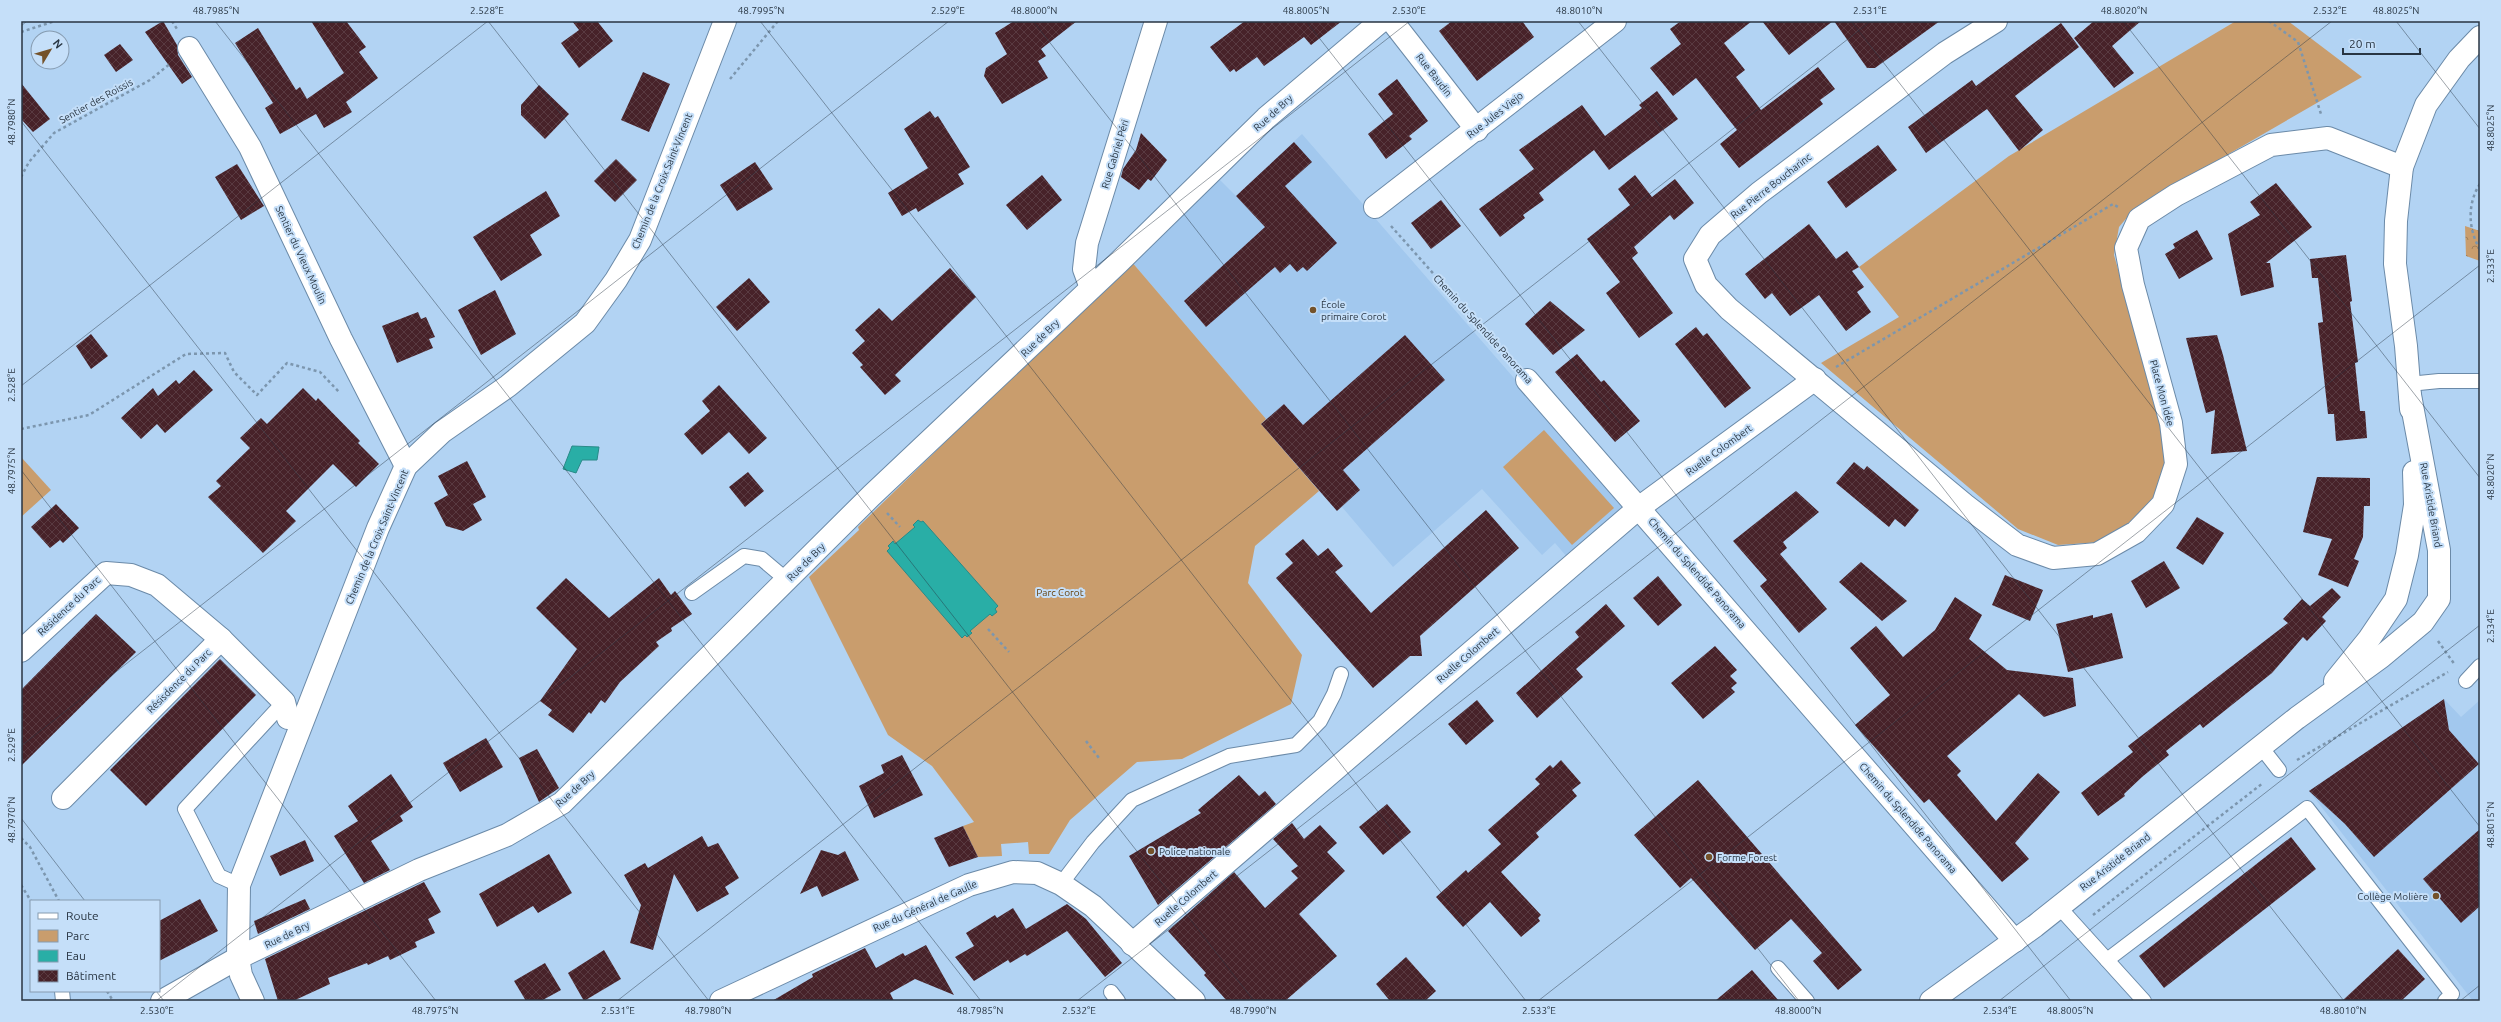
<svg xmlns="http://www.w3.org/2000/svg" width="2501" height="1022" viewBox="0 0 2501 1022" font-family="Ubuntu,sans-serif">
<defs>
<pattern id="forest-crowns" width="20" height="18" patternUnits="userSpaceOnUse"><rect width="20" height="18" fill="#c99d6d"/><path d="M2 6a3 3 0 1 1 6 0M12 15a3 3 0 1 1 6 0" fill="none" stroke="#a3815b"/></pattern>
<pattern id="building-cross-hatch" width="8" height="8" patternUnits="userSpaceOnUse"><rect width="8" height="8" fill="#472229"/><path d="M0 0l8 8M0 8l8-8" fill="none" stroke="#593a41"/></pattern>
</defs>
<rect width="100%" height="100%" fill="#b2d3f3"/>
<!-- built -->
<g fill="#a2c8ee">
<polygon points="1302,134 1626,507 1567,557 1555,543 1542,555 1482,489 1393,567 1342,507 1337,511 1261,424 1266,419 1131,261 1218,178 1236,196"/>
<polygon points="2444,699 2461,717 2480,700 2480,1001 2473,1001 2309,791"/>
</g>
<!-- forest -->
<polygon fill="url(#forest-crowns)" points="2465,226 2480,231 2480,261 2466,256"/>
<!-- park -->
<g fill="#c99d6d">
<polygon points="2236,21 2288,21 2362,77 2135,208 2119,227 2114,255 2156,404 2168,468 2144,516 2102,542 2058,545 2018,529 1821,363 1899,317 1859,267 2009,156"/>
<polygon points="1131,261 1266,419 1261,424 1319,491 1255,546 1248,583 1302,655 1291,704 1182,759 1137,762 1070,820 1049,854 1029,854 1028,842 1001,844 1002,856 978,857 963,826 974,822 932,766 888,735 809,577 859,530 858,527"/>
<polygon points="1544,430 1614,508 1572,545 1503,467"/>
<polygon points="21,457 51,490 21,517"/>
</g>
<!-- water -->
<g fill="#29aea6" stroke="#298a88">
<polygon points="572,446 599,447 597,460 582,460 576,473 563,469"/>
<polygon points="918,520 921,522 923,521 998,606 995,609 997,612 992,616 990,614 970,631 972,633 967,637 965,635 962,638 887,551 890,548 888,546 893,541 895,544 915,527 913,525"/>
</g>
<!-- building -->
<g fill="url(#building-cross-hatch)">
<polygon points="163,21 177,45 178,55 192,77 182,84 145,32"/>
<polygon points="311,21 346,21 366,47 359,52 378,78 346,102 352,112 324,128 316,114 280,134 265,108 273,103 235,43 258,28 296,90 300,87 307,99 344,73"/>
<polygon points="572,21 597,21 613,41 579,68 561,43 579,30"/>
<polygon points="1014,21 1077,21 1041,49 1046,56 1038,61 1048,78 1002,104 984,76 986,68 1007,54 995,33"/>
<polygon points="1245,21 1342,21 1311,45 1304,37 1264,66 1257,57 1236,72 1234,69 1230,72 1210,47"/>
<polygon points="1452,21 1522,21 1534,37 1477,81 1439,31"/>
<polygon points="1681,21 1752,21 1724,43 1745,70 1736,77 1761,110 1818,67 1835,89 1820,100 1823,104 1739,168 1720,144 1737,130 1696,78 1673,96 1650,68 1681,44 1670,29"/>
<polygon points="1762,21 1833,21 1789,55"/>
<polygon points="1834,21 1940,21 1875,68 1867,68"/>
<polygon points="2094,21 2141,21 2112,46 2134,73 2114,88 2074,38"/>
<polygon points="2061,23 2079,47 2015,96 2043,130 2019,151 1987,109 1926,153 1908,127 1972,80 1976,86"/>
<polygon points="120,44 133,60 116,72 104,55"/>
<polygon points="643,72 670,84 649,132 621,120"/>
<polygon points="1397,79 1428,121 1409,136 1412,139 1386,159 1368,134 1393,114 1378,94"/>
<polygon points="21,83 50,119 33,132 21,119"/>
<polygon points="539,85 569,114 545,139 521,115 521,105"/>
<polygon points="1657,91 1678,119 1609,170 1594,150 1539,193 1544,200 1523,215 1525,218 1500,237 1479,209 1534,169 1519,150 1582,105 1605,136 1642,108 1639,105"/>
<polygon points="930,111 935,118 938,116 970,167 958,174 964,184 918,212 916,208 902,216 888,193 928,168 904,129"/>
<polygon points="1141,133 1167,160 1151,181 1148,179 1139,190 1121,177 1123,169 1136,150"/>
<polygon points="1294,142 1312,162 1285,186 1337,243 1307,271 1303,267 1297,272 1290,264 1280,273 1275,267 1206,327 1184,301 1265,227 1236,196"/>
<polygon points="1878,145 1897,170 1846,208 1827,182"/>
<polygon points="616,159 637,180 615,202 594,181"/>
<polygon points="755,162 773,189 737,211 720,185"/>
<polygon points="237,164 264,206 241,220 215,177"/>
<polygon points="1042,175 1062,200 1027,230 1006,205"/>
<polygon points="1635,175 1652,197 1675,179 1694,203 1674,220 1670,215 1634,247 1638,253 1632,258 1673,313 1639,338 1606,293 1620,282 1587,239 1630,205 1618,189"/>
<polygon points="2276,183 2312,227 2266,263 2270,263 2274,287 2241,296 2228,234 2260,215 2250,202"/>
<polygon points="546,191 560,216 530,235 542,255 501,281 473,237"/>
<polygon points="1441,200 1461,226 1431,249 1411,223"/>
<polygon points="1809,224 1836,259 1847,251 1859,267 1852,271 1864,287 1857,292 1871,312 1846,331 1819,295 1790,316 1772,293 1765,299 1745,274"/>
<polygon points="2197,230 2213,259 2179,279 2165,254 2175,248 2173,244"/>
<polygon points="2346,255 2352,301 2350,302 2358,362 2355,363 2360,411 2365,411 2367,438 2336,441 2334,414 2328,414 2318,323 2323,322 2318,278 2312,278 2310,259"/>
<polygon points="950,268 976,297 895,375 901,381 885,395 860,367 863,365 852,353 865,341 855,330 879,308 892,321"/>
<polygon points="749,278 770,302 737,331 716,307"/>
<polygon points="495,290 516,334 481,355 458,310"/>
<polygon points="1550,301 1585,330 1553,355 1525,324"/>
<polygon points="418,312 421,319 426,317 435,337 429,339 433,348 397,363 382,326"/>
<polygon points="1696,327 1703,336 1707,333 1751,388 1725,408 1675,344"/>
<polygon points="91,334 108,356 91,369 76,346"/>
<polygon points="1405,335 1445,380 1343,470 1360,490 1337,511 1261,424 1284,404 1303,425"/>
<polygon points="2217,335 2223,355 2247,451 2211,454 2215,410 2206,413 2186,338"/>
<polygon points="1577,354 1601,382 1604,380 1640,421 1615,442 1555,372"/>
<polygon points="194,370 213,390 165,433 157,424 141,439 121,418 153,388 158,396 176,380 179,384"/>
<polygon points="719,385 767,438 749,454 729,432 702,455 684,434 710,411 702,401"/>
<polygon points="303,388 316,401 318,398 360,441 358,443 379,464 356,487 333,464 286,511 296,521 263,553 208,497 221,486 216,481 250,448 240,438 261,418 267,424"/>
<polygon points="467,461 486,497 473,504 482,520 463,531 446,526 434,503 448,495 438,476"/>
<polygon points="1854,462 1864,470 1867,466 1919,510 1905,527 1895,519 1889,527 1836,483"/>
<polygon points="748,472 764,491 745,507 729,487"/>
<polygon points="2317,477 2370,478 2370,506 2364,506 2363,537 2354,559 2359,561 2348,587 2318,575 2332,539 2303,532"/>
<polygon points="1796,491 1819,512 1783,542 1787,548 1780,554 1827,609 1799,633 1760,586 1767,580 1733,541"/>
<polygon points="56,504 79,528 63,543 60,540 50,548 31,527"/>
<polygon points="1486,510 1519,548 1420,636 1422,656 1410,656 1373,688 1276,578 1293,563 1285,554 1303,539 1318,556 1328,548 1343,566 1335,572 1371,613"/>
<polygon points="2197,517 2224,533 2203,565 2176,548"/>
<polygon points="2164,561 2180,588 2146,608 2131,581"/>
<polygon points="1861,562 1907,601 1882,621 1839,582"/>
<polygon points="2005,575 2043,590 2030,621 1992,605"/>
<polygon points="1658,576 1682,605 1658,626 1633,598"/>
<polygon points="566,578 609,618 659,578 671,595 675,591 692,614 671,628 672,631 656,642 659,646 620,682 605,703 601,700 591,714 589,712 573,733 548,715 552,710 540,701 577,649 536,608"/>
<polygon points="2332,588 2341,597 2322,617 2326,621 2307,641 2303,637 2272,673 2203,728 2200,724 2166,751 2169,755 2142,777 2124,794 2125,796 2098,816 2081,793 2133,752 2128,746 2288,623 2283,619 2302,599 2310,606"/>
<polygon points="1955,597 1982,615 1969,639 2007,670 2073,678 2076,706 2044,717 2019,694 1947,756 1961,771 1957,775 1996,821 2038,773 2060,792 2015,843 2029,859 2002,882 1929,799 1924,803 1855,725 1890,695 1850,648 1876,626 1903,657 1935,630"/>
<polygon points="1606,604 1625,626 1576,669 1583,677 1537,718 1516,693 1579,637 1575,632"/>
<polygon points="2112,613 2123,658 2068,672 2056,624 2093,615 2093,618"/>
<polygon points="96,614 136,652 21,766 21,690"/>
<polygon points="1715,646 1737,670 1730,676 1737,683 1731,688 1735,692 1703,719 1671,683"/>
<polygon points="220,659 256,695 146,806 110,770"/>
<polygon points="2444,699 2449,730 2479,764 2374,857 2345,824 2309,791"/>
<polygon points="1477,700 1494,721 1466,745 1448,724"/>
<polygon points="486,738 503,767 460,792 443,763"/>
<polygon points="537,749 559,788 539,802 519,758"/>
<polygon points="902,755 923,795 874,818 859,786 884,773 881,765"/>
<polygon points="1561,760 1581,783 1572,790 1577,796 1536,833 1539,837 1501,872 1541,915 1538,918 1540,921 1521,937 1490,902 1463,927 1436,897 1466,870 1468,873 1501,844 1488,830 1540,784 1535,779 1550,765 1553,768"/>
<polygon points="391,774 413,807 400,816 403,821 371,841 390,870 364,883 334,836 358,821 348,806"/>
<polygon points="1239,775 1259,796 1265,791 1276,804 1158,905 1129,856 1201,813 1198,810"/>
<polygon points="1698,780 1862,970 1838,990 1813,961 1822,953 1791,919 1755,950 1691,878 1680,888 1634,835"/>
<polygon points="1387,804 1411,832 1383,855 1359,827"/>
<polygon points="1292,823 1304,839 1320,825 1337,843 1327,852 1345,871 1299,914 1337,956 1285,1001 1227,1001 1204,975 1206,973 1168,931 1234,872 1265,908 1298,878 1291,871 1298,866 1273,839"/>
<polygon points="963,826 978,857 949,867 934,838"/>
<polygon points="2480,829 2480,906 2461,923 2423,879"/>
<polygon points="702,836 708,847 718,843 739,878 725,887 729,894 697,912 674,874 653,950 630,943 641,905 624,875 645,863 648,868"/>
<polygon points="2291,837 2316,869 2164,988 2139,956"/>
<polygon points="305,840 314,861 280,876 270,856"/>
<polygon points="821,850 838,855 845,851 859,880 822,897 817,886 800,894"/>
<polygon points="549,854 572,893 538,913 533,906 497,927 479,894"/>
<polygon points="424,882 441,912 428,919 435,933 415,942 417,947 390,960 388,956 368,965 367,963 328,978 330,984 293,1001 278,1001 265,959"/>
<polygon points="200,899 218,931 159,961 159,921"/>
<polygon points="305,899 310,909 258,934 254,921"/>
<polygon points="1067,904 1086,919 1122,963 1105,977 1067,931 1027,956 1025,954 1010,963 1008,960 974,981 955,957 974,946 966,933 995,915 997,918 1013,908 1026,929"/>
<polygon points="926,945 954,995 915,979 890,993 894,1001 772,1001 813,977 812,974 865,948 876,968 903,953 905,956"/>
<polygon points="2398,949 2425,979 2401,1001 2342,1001"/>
<polygon points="604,950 621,979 584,1001 568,973"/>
<polygon points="1406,957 1436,991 1425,1001 1390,1001 1376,984"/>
<polygon points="545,963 561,990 541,1001 526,1001 514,981"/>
<polygon points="1752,970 1779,1001 1715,1001"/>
</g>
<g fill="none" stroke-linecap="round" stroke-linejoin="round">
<defs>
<g id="lane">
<polyline points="2409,384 2439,381 2480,381"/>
<polyline points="692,593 744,556 762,559 788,581"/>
<polyline points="2466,681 2480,666"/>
<polyline points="2261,747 2279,770"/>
<polyline points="1061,884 1093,842 1132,800 1229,756 1296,745 1320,721 1334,694 1341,674"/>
<polyline points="239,885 219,876 185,809 284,702"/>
<polyline points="2059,907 2144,1001"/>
<polyline points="2107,960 2307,808 2452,994 2445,1001"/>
<polyline points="1778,968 1807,1001"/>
<polyline points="62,991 63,1001"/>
<polyline points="1111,992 1118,1001"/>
</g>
<g id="street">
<polyline points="1392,21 1477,130"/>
<polyline points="1996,21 1945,53 1759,193 1710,235 1695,259 1706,285 1729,309 1965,505 2017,545 2053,558 2097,554 2136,532 2163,504 2176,464 2171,423 2133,285 2126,248 2139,219 2176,195 2271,145 2328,138 2402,167"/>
<polyline points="189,48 250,147 341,339 406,466"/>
<polyline points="1375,207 1615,21"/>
<polyline points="1091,288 1084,269 1087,243 1156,21"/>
<polyline points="1527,380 2015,941"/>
<polyline points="21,651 106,573 131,575 157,585 221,639"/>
<polyline points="63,798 221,639 284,702 288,718"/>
<polyline points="1132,944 1640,507 1815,379"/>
<polyline points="162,1001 238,958 419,870 507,835 562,803 871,496 1118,263 1266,118 1381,21"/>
<polyline points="253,1001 241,975 238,958 239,885 378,528 406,466 442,432 508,386 585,323 616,280 640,240 725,21"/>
</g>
<g id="secondary">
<polyline points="2411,409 2406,346 2395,264 2396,221 2402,167 2426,105 2459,59 2480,37"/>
<polyline points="2335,681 2369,639 2396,599 2407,555 2415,505 2414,472"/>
<polyline points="721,1001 969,885 1013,872 1037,873 1061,884 1093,906 1194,1001"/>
<polyline points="1931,1001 2035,926 2297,718 2381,657 2423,622 2439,599 2439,550 2410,395"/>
</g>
</defs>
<!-- lane casing -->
<use href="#lane" stroke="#6b8aa8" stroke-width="16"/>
<!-- street casing -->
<use href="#street" stroke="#6b8aa8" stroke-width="24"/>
<!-- secondary casing -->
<use href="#secondary" stroke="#6b8aa8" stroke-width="24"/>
<!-- path -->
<g stroke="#7c96ae" stroke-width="2.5" stroke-dasharray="3 3" stroke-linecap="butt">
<polyline points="172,21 177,29"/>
<polyline points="2269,21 2298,42 2321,114"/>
<polyline points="21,32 55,21"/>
<polyline points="730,79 778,21"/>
<polyline points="21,177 29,162 54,133 150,80 171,63"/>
<path d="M2480 184C2467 203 2468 230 2480 249"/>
<polyline points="1391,226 1513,363"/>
<polyline points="1836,367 2113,204 2118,207"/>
<polyline points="21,429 89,415 186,354 225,353 234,372 257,395 287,363 320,372 340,393"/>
<polyline points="887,513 900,527"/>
<polyline points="988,629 1009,652"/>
<polyline points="2438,641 2455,665"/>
<polyline points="1086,741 1099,758"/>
<polyline points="2297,760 2448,672"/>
<polyline points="21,838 30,847 59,901"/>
<polyline points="21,885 31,901"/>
<polyline points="2093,915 2263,783"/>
<polyline points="107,991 113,1001"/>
</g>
<!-- lane -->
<use href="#lane" stroke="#fff" stroke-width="14"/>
<!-- street -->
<use href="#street" stroke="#fff" stroke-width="22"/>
<!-- secondary -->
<use href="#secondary" stroke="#fff" stroke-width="22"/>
</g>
<!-- ticks -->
<path fill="none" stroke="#283542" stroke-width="1" stroke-opacity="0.45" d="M215 21 981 1001M488 21 1254 1001M760 21 1526 1001M1033 21 1799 1001M1306 21 2071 1001M1578 21 2344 1001M1851 21 2480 827M2123 21 2480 478M2396 21 2480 129M21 26 27 21M21 121 709 1001M21 386 488 21M21 470 436 1001M21 746 949 21M21 818 85 901M156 991 164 1001M156 1001 1410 21M617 1001 1871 21M1077 1001 2332 21M1538 1001 2480 265M1999 1001 2480 625M2460 1001 2480 985"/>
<!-- markers -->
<g fill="#74522a" stroke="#c5dff9" stroke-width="1.5">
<circle cx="1313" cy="310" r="4"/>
<circle cx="1151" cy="851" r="4"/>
<circle cx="1709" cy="857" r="4"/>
<circle cx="2436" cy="896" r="4"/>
</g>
<g text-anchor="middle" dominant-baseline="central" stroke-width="4" stroke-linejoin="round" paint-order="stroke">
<!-- street labels -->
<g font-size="10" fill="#283542" stroke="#c5dff9">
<text transform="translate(1434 75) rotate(52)">Rue Baudin</text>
<text transform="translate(96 101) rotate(-29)">Sentier des Roissis</text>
<text transform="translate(1273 113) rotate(-42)">Rue de Bry</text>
<text transform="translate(1495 115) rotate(-38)">Rue Jules Viejo</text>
<text transform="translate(1115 154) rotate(-73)">Rue Gabriel Péri</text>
<text transform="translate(662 181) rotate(-68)">Chemin de la Croix Saint-Vincent</text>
<text transform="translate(1771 186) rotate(-38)">Rue Pierre Boucharinc</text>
<text transform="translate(301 255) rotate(65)">Sentier du Vieux Moulin</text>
<text transform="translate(1483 329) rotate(48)">Chemin du Splendide Panorama</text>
<text transform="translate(1040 338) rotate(-44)">Rue de Bry</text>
<text transform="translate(2162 393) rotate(75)">Place Mon Idée</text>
<text transform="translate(1719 450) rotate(-36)">Ruelle Colombert</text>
<text transform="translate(2431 505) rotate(80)">Rue Aristide Briand</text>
<text transform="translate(377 537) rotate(-67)">Chemin de la Croix Saint-Vincent</text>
<text transform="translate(806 562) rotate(-45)">Rue de Bry</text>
<text transform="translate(1697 573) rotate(49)">Chemin du Splendide Panorama</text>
<text transform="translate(69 606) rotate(-43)">Résidence du Parc</text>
<text transform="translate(1468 655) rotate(-41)">Ruelle Colombert</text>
<text transform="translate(179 681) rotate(-45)">Résisdence du Parc</text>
<text transform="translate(575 789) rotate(-42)">Rue de Bry</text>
<text transform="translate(1908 818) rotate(49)">Chemin du Splendide Panorama</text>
<text transform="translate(2115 862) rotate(-38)">Rue Aristide Briand</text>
<text transform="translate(1186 898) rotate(-41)">Ruelle Colombert</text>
<text transform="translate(925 906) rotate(-24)">Rue du Général de Gaulle</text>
<text transform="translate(287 935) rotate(-26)">Rue de Bry</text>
</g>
<!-- poi labels -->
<g font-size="10" fill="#283542" stroke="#c5dff9" text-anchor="start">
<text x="1321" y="304">École<tspan x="1321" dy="12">primaire Corot</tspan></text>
<text x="1159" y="851">Police nationale</text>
<text x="1717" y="857">Forme Forest</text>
<text x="2428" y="896" text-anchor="end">Collège Molière</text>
</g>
<!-- park labels -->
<g font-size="10" fill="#643d06" stroke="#c5dff9">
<text x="1060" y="592">Parc Corot</text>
</g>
</g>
<!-- border -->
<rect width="2501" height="1022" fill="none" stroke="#c5dff9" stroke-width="44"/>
<!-- legend -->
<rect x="30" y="900" width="130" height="92" fill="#c5dff9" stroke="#869bb0"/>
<rect x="38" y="913" width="20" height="6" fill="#ffffff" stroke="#869bb0"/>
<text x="66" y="920" font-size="12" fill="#283542">Route</text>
<rect x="38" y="930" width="20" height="12" fill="#c99d6d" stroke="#869bb0"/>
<text x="66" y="940" font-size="12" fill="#283542">Parc</text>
<rect x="38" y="950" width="20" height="12" fill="#29aea6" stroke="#869bb0"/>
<text x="66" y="960" font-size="12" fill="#283542">Eau</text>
<rect x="38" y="970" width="20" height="12" fill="url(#building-cross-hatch)" stroke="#869bb0"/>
<text x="66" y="980" font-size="12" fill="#283542">Bâtiment</text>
<!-- north arrow -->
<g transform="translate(50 50) rotate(52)"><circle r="19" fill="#c5dff9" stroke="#869bb0"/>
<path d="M0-3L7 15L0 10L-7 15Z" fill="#74522a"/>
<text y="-6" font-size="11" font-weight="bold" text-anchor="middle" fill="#283542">N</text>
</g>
<!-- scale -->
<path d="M2343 48v6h77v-6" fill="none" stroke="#283542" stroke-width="2"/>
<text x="2349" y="48" font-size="12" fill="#283542" stroke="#c5dff9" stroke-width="3" paint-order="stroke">20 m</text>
<rect x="22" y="22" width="2457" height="978" fill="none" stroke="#283542" stroke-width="1.5"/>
<g font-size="10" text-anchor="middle" fill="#283542">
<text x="216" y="14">48.7985°N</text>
<text x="487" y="14">2.528°E</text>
<text x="761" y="14">48.7995°N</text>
<text x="948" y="14">2.529°E</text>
<text x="1034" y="14">48.8000°N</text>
<text x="1306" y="14">48.8005°N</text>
<text x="1409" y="14">2.530°E</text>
<text x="1579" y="14">48.8010°N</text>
<text x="1870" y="14">2.531°E</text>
<text x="2124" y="14">48.8020°N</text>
<text x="2330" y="14">2.532°E</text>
<text x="2396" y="14">48.8025°N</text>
<text transform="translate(11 122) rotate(-90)" y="4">48.7980°N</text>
<text transform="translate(2490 128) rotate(-90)" y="4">48.8025°N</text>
<text transform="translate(2490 266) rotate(-90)" y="4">2.533°E</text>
<text transform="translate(11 385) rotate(-90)" y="4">2.528°E</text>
<text transform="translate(11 471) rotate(-90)" y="4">48.7975°N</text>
<text transform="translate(2490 477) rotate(-90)" y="4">48.8020°N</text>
<text transform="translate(2490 626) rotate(-90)" y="4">2.534°E</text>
<text transform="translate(11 745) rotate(-90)" y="4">2.529°E</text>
<text transform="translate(11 820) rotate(-90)" y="4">48.7970°N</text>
<text transform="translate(2490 825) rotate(-90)" y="4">48.8015°N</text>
<text x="157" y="1014">2.530°E</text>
<text x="435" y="1014">48.7975°N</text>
<text x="618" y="1014">2.531°E</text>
<text x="708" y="1014">48.7980°N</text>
<text x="980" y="1014">48.7985°N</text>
<text x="1079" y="1014">2.532°E</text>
<text x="1253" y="1014">48.7990°N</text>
<text x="1539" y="1014">2.533°E</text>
<text x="1798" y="1014">48.8000°N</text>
<text x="2000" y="1014">2.534°E</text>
<text x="2070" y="1014">48.8005°N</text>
<text x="2343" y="1014">48.8010°N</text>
</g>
</svg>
